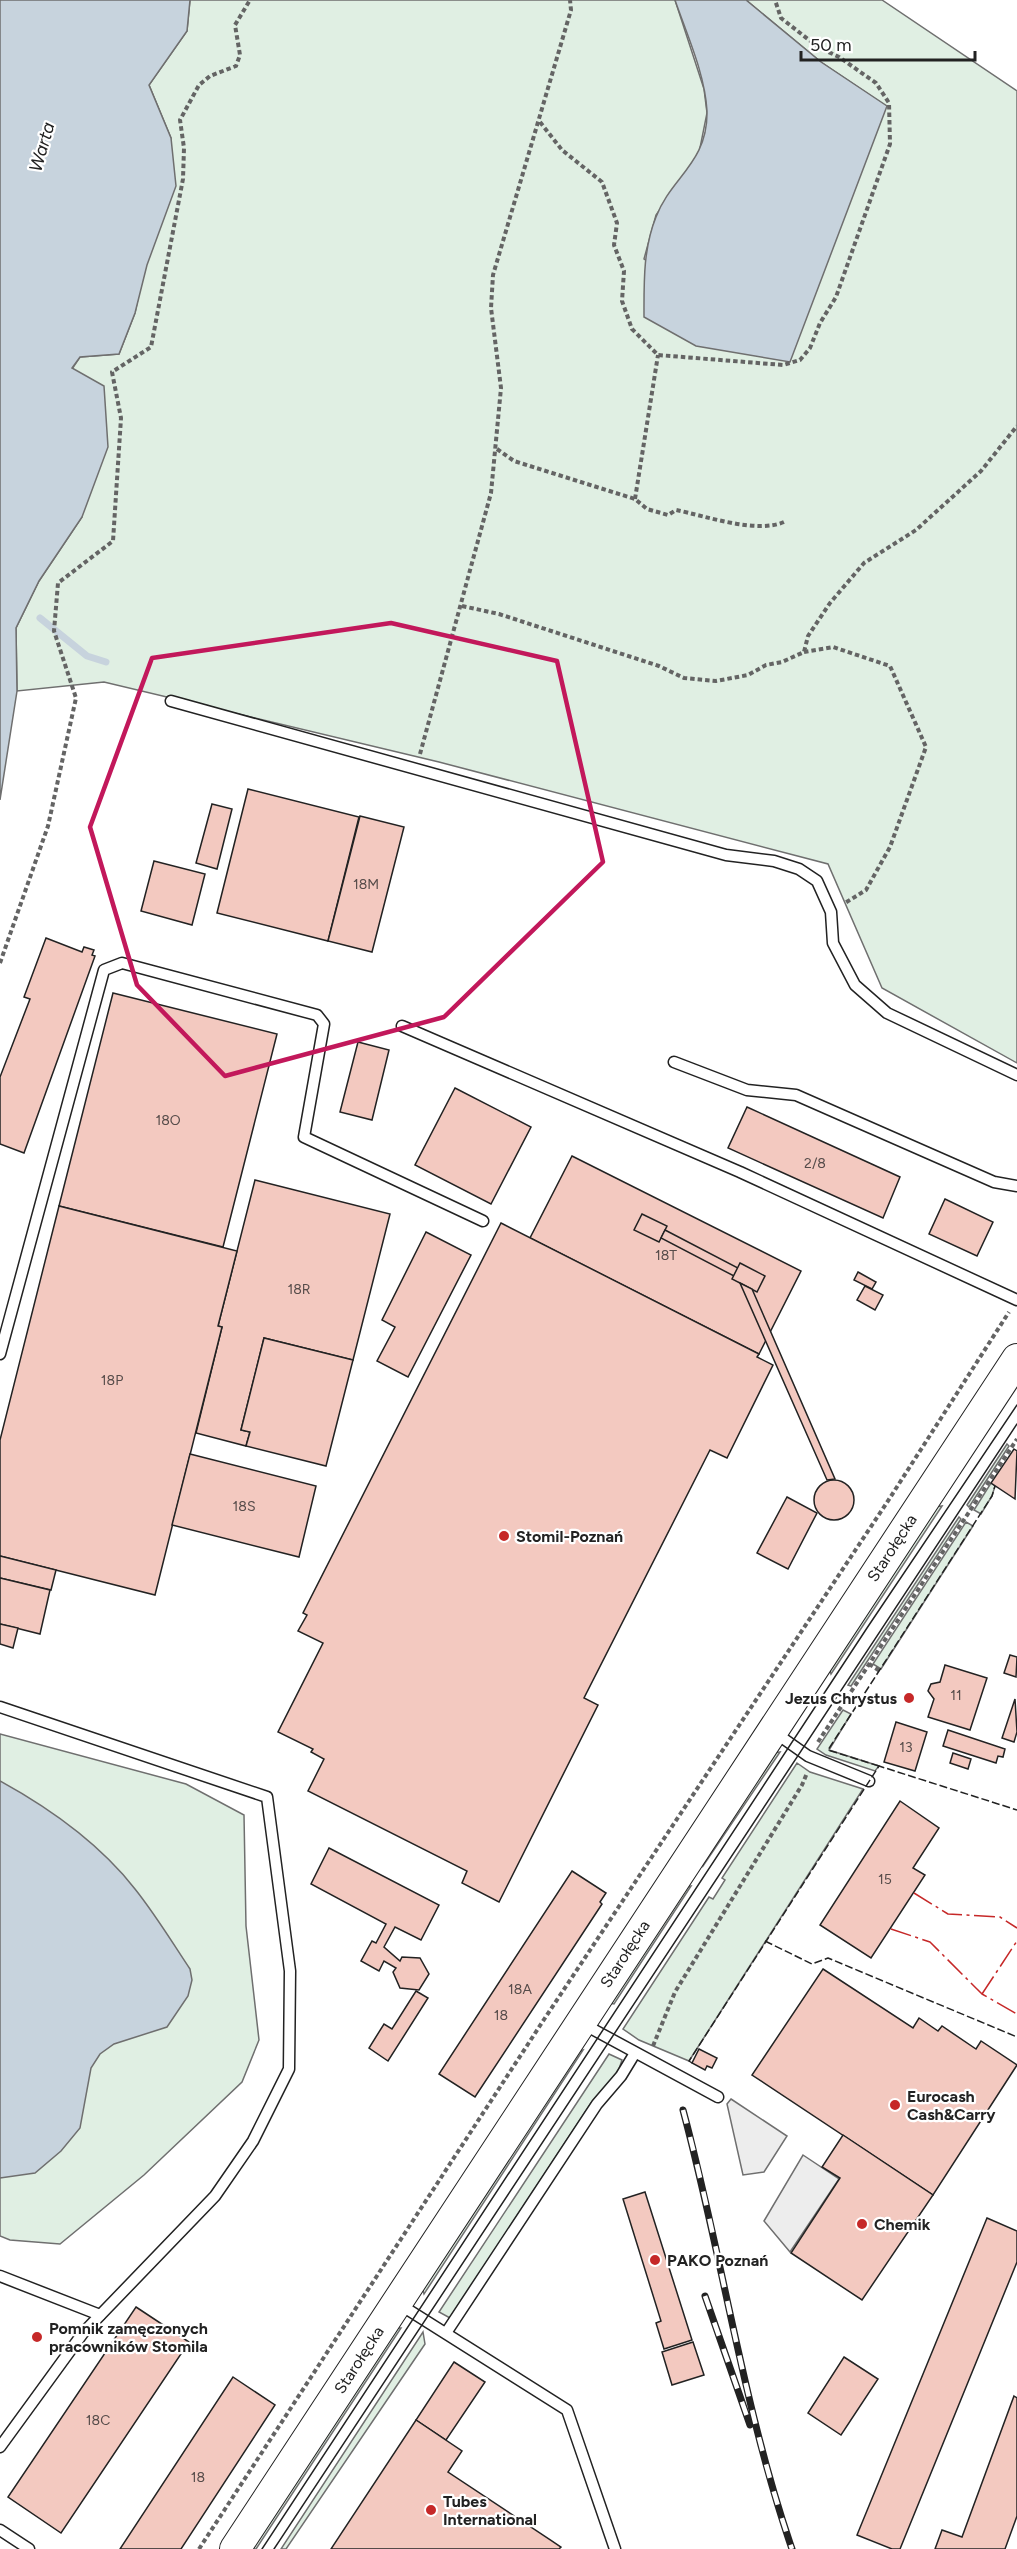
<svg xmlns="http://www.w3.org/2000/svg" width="1017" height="2549" viewBox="0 0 1017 2549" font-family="Figtree,sans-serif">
<rect width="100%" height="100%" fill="#fff"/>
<!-- green -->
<g fill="#e0efe3" stroke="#6f6f6f" stroke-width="1.5">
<polygon points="190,0 675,0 704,89 707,113 699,153 656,215 644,259 789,362 886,106 821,62 746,0 882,0 1017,91 1017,1063 882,988 828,864 439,762 104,682 17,691 16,628 39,581 82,517 72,369 80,357 119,354 135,313 171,138 149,85 187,31"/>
<polygon points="1007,1444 1009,1446 969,1507 967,1505"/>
<polygon points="991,1483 995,1486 992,1496 981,1514 974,1510"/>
<polygon points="942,1506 831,1674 829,1668 934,1507"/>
<polygon points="959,1517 961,1519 851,1686 848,1685"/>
<polygon points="966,1522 973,1526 881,1669 873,1664"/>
<polygon points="843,1710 851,1714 829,1750 879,1766 875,1771 826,1755 817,1749"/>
<polygon points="0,1734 186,1784 244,1815 246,1926 259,2040 242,2082 144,2175 60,2244 10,2240 0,2236"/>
<polygon points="780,1752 703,1866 702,1860 773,1753"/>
<polygon points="797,1763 810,1772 863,1789 689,2061 639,2040 623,2029 709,1897 713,1899 725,1880 722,1878"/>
<polygon points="691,1886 614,2004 608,2003 685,1887"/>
<polygon points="583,2050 424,2294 422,2287 576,2052"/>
<polygon points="609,2054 622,2060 618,2072 591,2103 450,2318 439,2312"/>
<polygon points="395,2328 401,2328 256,2549 250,2549"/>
<polygon points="423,2332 425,2344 286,2549 281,2549"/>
</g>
<!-- parking -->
<g fill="#ededed" stroke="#6f6f6f" stroke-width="1.5">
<polygon points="731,2099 787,2136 764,2172 743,2175 727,2104"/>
<polygon points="803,2155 839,2179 790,2252 764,2221"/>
</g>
<!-- water -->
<g fill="#c7d3dd" stroke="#6f6f6f" stroke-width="1.5">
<polygon points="0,0 190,0 187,31 149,85 171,138 176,186 147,265 135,313 119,354 80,357 72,368 104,386 108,447 82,517 39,581 16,628 17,691 0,800"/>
<path d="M675 0H746L821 62 887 106 790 362 696 346 644 317C644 283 643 249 656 217 671 177 708 163 707 111 705 74 687 35 675 0Z"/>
<path d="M0 1781C51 1809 99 1843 135 1889 155 1914 172 1942 190 1969L192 1980 188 1996 167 2027 114 2044 100 2054 91 2068 80 2128 61 2151 35 2173 0 2178Z"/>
</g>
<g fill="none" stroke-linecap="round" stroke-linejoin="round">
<!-- stream -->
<polyline stroke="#c7d3dd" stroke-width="7" points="40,618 87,656 106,662"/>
</g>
<!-- building -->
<g fill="#f3c9c0" stroke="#222" stroke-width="1.5">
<polygon points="248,789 359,817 328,941 217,913"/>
<polygon points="212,804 232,809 217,869 196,863"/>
<polygon points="360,816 404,827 372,952 328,941"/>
<polygon points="154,861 205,874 192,925 141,911"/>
<polygon points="46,938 82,952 84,947 94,950 92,955 95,956 24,1153 0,1144 0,1077 30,999 24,997"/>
<polygon points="113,993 277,1034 223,1247 59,1206"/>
<polygon points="358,1042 389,1050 372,1120 340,1112"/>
<polygon points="455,1088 531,1127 491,1204 415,1165"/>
<polygon points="747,1107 900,1177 883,1218 728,1148"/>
<polygon points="572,1156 801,1271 759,1354 530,1238"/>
<polygon points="255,1180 390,1214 353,1360 264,1338 241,1430 250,1432 246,1446 196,1433 222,1327 218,1326"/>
<polygon points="945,1199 993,1222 977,1256 929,1234"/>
<polygon points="59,1206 237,1251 218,1326 222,1327 155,1595 0,1556 0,1440"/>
<polygon points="642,1214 667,1226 659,1242 634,1230"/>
<polygon points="501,1223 759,1354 757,1357 773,1365 727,1458 710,1450 584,1698 598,1705 499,1902 462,1883 467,1871 308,1791 324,1759 311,1752 313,1749 278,1732 323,1643 298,1631 307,1615 303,1613"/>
<polygon points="665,1230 738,1268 734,1276 661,1238"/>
<polygon points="426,1232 471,1255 408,1377 377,1361 395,1327 382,1320"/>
<polygon points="740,1263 765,1276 757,1292 732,1279"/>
<polygon points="858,1272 876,1282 872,1289 854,1280"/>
<polygon points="740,1283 752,1289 835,1479 827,1480"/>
<polygon points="865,1286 883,1295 875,1310 857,1300"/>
<polygon points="264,1338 353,1360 326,1466 246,1446 250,1432 241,1430"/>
<polygon points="1014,1449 1017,1451 1015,1499 991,1483"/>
<polygon points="190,1454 316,1486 299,1557 172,1525"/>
<circle cx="834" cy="1500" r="20"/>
<polygon points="787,1497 817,1513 788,1569 757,1553"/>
<polygon points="0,1556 56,1570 51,1590 0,1578"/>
<polygon points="0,1578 50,1590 40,1634 0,1624"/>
<polygon points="0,1624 18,1628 13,1648 0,1644"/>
<polygon points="1010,1655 1017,1657 1016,1677 1004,1673"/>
<polygon points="945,1665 987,1678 970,1730 928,1717 934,1699 928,1691 931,1684 940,1682"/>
<polygon points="1015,1699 1017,1732 1014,1742 1002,1738"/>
<polygon points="896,1722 927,1732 915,1771 884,1762"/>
<polygon points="948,1730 1005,1749 1003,1757 998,1756 996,1763 943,1746"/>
<polygon points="953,1753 971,1759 968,1769 950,1763"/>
<polygon points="900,1801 939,1828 913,1868 925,1875 871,1958 820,1925"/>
<polygon points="329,1848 439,1905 421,1940 395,1927 384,1947 400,1961 402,1957 420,1958 429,1974 419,1990 400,1988 393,1972 396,1968 384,1961 379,1971 361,1961 372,1941 376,1943 386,1924 311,1884"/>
<polygon points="572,1871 606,1893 600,1902 602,1904 475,2097 439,2074"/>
<polygon points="823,1969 913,2028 919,2018 938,2031 942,2026 976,2049 981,2041 1017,2065 933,2195 752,2075"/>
<polygon points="416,1991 428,1998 388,2061 369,2048 384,2024 392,2029"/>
<polygon points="699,2049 717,2058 712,2068 707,2066 705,2070 692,2063"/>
<polygon points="843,2135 933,2195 862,2300 791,2253 840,2178 822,2167"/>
<polygon points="645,2192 692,2340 664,2349 656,2323 661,2321 623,2199"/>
<polygon points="987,2218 1017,2231 1017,2262 900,2549 892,2549 857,2535"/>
<polygon points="136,2307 189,2342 61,2533 8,2497"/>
<polygon points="693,2342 704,2375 672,2385 662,2352"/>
<polygon points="844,2357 878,2379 841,2435 808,2413"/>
<polygon points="454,2362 485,2382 446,2440 416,2420"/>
<polygon points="233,2377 275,2405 181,2549 120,2549"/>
<polygon points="1014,2396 1017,2398 1017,2516 1005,2549 935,2549 942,2530 962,2537"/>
<polygon points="416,2420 462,2451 448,2472 561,2547 559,2549 331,2549"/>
</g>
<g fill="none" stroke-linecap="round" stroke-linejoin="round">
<defs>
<g id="lane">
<polyline points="171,701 726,855 774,861 799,869 817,881 831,912 833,943 855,985 887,1013 1017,1075"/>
<polyline points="402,1026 740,1172 1017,1300"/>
<polyline points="674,1062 747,1090 796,1095 994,1182 1017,1186"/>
<polyline points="0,1354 104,970 122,963 317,1015 324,1024 304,1137 483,1221"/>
<polyline points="0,1707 267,1797 290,1971 289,2069 253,2141 215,2196 83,2333 0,2447"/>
<polyline points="774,1732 808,1756 869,1781"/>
<polyline points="583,2024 718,2097"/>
<polyline points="0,2276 100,2315"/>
<polyline points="399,2304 567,2410 615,2549"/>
<polyline points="446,2333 597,2104 621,2076 635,2053"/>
<polyline points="0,2530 29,2549"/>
</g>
<polyline id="secondary" points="235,2549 1017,1359"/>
</defs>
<!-- lane casing -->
<use href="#lane" stroke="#222" stroke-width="13"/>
<!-- secondary casing -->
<use href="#secondary" stroke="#222" stroke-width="32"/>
<!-- path -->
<g stroke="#646464" stroke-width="4" stroke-dasharray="4.5 3" stroke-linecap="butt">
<polyline points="540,122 562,150 602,182 617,223 614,245 624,271 622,301 632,329 658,355 783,365 800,360 810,348 820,323 836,297 890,144 889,103 876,83 839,57 818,47 781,18 775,0"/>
<path d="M497 449 514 461 635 499 647 509 668 515 676 510C706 516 759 535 786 521"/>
<polyline points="635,499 658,355"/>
<polyline points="462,606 499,614 659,666 684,678 716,681 748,675 766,665 782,662 804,652 808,636 830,603 864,563 916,530 981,471 1017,426"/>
<polyline points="804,652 833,647 890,666 926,747 890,847 866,890 845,903"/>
<polyline points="420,754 491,493 501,388 491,308 493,275 571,10 570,0"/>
<polyline points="0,963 48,826 76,698 54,631 58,583 113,541 121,418 112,372 151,347 183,179 184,148 180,120 199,85 210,76 236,66 240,55 235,25 250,0"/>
<polyline points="869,1664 880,1671"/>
<polyline points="818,1742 1017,1439"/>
<polyline points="653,2046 675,1992 802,1785 807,1773"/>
<polyline points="199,2549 545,2018 886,1504 1009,1312"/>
</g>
<!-- lane -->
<use href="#lane" stroke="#fff" stroke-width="10"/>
<!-- secondary -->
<use href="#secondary" stroke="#fff" stroke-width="30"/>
<!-- tram -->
<g stroke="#222" stroke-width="1.5">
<polyline points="262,2549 867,1628 1017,1405"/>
<polyline points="274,2549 1017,1424"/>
</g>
<defs>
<g id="rail">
<path d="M683 2110C722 2255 743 2407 792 2549"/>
<polyline points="705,2296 750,2425"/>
</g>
</defs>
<!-- rail casing -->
<use href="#rail" stroke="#222" stroke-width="7"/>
<!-- rail -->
<use href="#rail" stroke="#fff" stroke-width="4.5" stroke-dasharray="14" stroke-linecap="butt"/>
<!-- fence -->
<g stroke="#222" stroke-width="1.5" stroke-dasharray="8 3" stroke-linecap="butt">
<polyline points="879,1766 828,1750 992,1496 995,1486"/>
<polyline points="765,1941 812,1964 828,1958 1017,2037"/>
<polyline points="692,2063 689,2061 879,1766 1017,1810"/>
</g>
<!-- power -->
<g stroke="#c62828" stroke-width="1.5" stroke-dasharray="21 4.5 3 4.5" stroke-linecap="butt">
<polyline points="914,1893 948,1914 1000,1917 1017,1928"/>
<polyline points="891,1929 930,1942 982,1994 1017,2014"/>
<polyline points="982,1994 1017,1941"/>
</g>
</g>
<!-- marked area -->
<path fill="none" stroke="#c2185b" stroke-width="4.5" stroke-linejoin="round" d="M391 623 557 661 603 862 444 1017 225 1076 137 985 90 827 152 658Z"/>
<!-- markers -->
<g fill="#c62828" stroke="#fff" stroke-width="2">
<circle cx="504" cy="1536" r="6"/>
<circle cx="909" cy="1698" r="6"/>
<circle cx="895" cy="2105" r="6"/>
<circle cx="862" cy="2224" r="6"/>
<circle cx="655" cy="2260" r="6"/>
<circle cx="37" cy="2337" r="6"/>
<circle cx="431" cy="2510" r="6"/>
</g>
<g text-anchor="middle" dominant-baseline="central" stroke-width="4.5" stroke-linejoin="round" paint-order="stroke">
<!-- number labels -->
<g font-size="14" fill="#564c4a">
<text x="366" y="884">18M</text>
<text x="168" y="1120">18O</text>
<text x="815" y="1163">2/8</text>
<text x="666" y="1255">18T</text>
<text x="299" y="1289">18R</text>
<text x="112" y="1380">18P</text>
<text x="244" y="1506">18S</text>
<text x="956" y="1695">11</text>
<text x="906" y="1747">13</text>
<text x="885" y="1879">15</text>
<text x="520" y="1989">18A</text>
<text x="501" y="2015">18</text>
<text x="98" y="2420">18C</text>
<text x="198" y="2477">18</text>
</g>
<!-- poi labels -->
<g font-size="16" font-weight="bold" fill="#222" stroke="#fff" text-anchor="start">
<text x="516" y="1536">Stomil-Poznań</text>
<text x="897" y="1698" text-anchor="end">Jezus Chrystus</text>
<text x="907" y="2096">Eurocash<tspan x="907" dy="18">Cash&amp;Carry</tspan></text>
<text x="874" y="2224">Chemik</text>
<text x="667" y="2260">PAKO Poznań</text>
<text x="49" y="2328">Pomnik zamęczonych<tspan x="49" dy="18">pracowników Stomila</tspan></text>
<text x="443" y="2501">Tubes<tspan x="443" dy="18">International</tspan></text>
</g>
<!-- street labels -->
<g font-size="16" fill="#222" stroke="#fff">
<text transform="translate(892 1548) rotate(-57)">Starołęcka</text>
<text transform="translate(625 1954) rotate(-57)">Starołęcka</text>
<text transform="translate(359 2360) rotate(-57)">Starołęcka</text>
</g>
<!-- water labels -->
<g font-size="18" font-style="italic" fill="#222" stroke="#fff">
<text transform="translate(42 147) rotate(-74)">Warta</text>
</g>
</g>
<!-- scale -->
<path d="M801 51v9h174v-9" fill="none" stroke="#222222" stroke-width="3"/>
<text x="810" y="51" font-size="18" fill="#222222" stroke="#ffffff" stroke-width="4.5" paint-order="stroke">50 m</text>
</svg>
